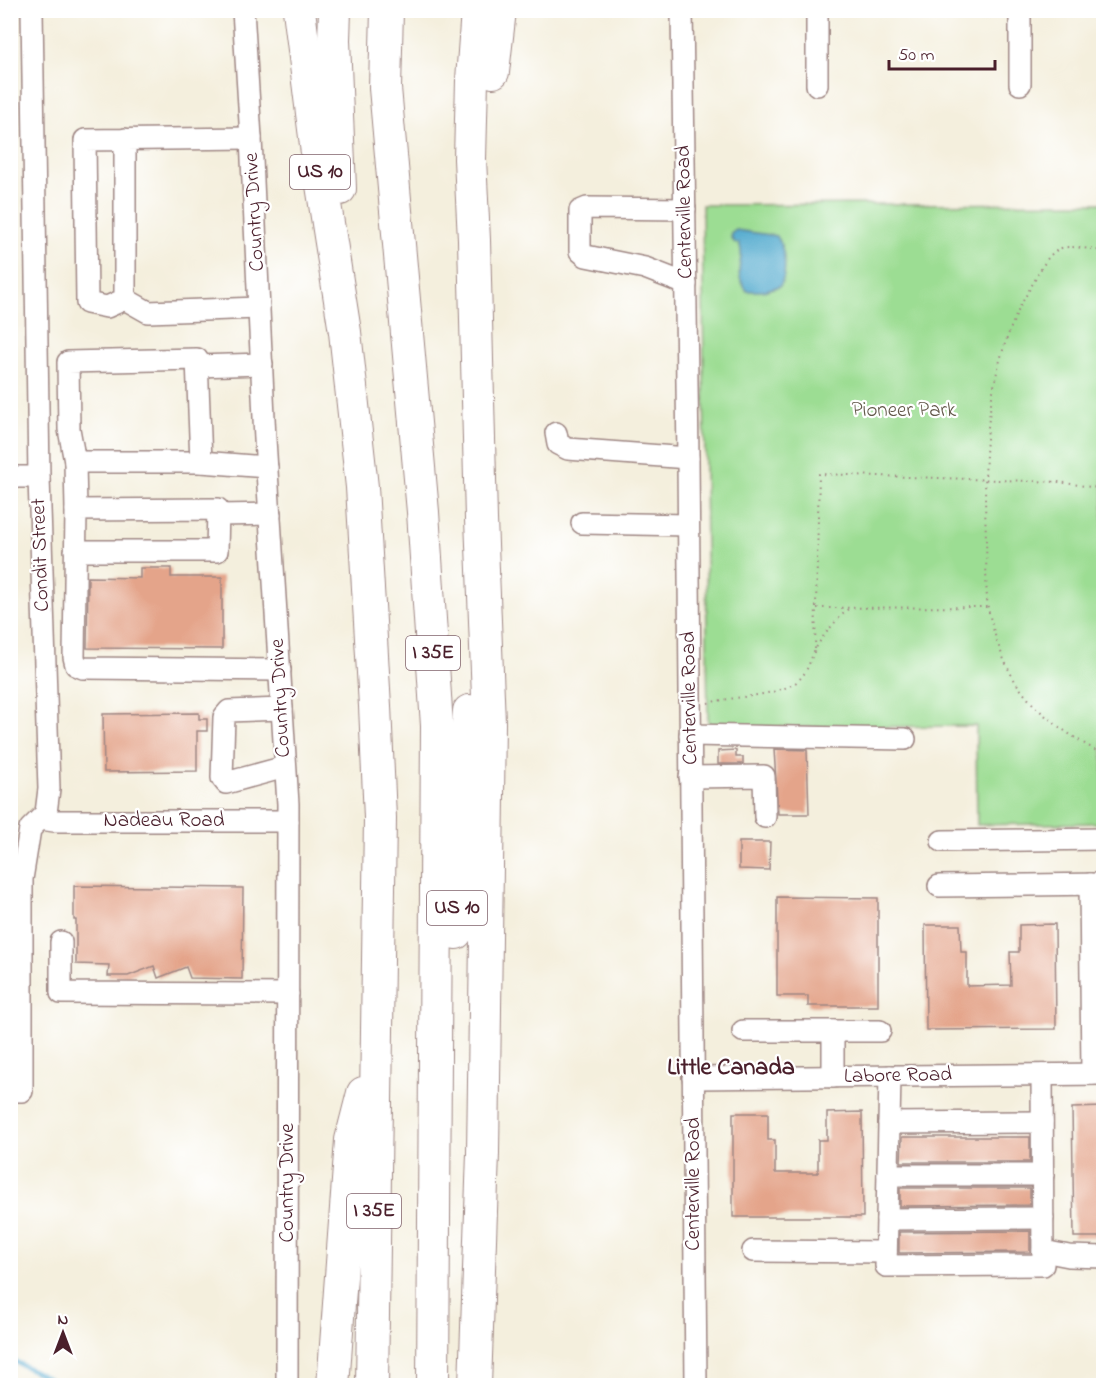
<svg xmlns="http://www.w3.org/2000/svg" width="1114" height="1396" viewBox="0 0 1114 1396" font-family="'Indie Flower',sans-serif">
<rect width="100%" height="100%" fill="#fff"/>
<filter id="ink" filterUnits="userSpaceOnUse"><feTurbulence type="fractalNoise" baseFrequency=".0167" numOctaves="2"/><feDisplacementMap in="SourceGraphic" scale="12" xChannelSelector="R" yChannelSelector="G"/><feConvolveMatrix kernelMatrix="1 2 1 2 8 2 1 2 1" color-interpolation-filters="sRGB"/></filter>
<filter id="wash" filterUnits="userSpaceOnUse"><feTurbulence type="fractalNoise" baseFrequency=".008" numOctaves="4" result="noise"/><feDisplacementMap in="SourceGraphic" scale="24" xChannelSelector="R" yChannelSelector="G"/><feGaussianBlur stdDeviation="1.35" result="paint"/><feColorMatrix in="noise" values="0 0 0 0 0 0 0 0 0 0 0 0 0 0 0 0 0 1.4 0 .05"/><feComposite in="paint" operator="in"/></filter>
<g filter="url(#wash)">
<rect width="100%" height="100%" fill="#f4efdd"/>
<!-- green -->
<polygon fill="#9cdd93" stroke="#737e5f" stroke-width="1.5" points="1103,203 1103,823 977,825 976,726 708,728 702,205"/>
<!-- water -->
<path fill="#50a9cd" stroke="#4d647c" stroke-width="1.5" d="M736 230 777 236C785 250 788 272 780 286L763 291H747C730 268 747 262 739 243H735L731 238 732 233Z"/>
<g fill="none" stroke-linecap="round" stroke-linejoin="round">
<!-- stream -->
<polyline stroke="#50a9cd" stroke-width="4.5" points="10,1359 64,1386"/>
</g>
<g id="blocks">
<!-- building -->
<g fill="#e4a48a">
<polygon points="140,568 171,568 171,577 222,577 222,649 87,648 88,577 140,578"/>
<polygon points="199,713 199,719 207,719 207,731 197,731 197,771 104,772 103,714"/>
<polygon points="774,749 807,750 809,814 778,814"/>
<polygon points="736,750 736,757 743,757 743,764 718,764 718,751"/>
<polygon points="739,842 770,842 769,870 739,869"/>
<polygon points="74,886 243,888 242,979 190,978 186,967 158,978 154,966 128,976 108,976 109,965 76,964 76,920 74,920"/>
<polygon points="777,897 878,898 878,1006 808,1006 808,996 777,996"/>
<polygon points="1055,924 1056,1029 926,1030 925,925 960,925 961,952 967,952 967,986 1011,985 1010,952 1019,952 1019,925"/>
<polygon points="1104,1107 1104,1237 1074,1237 1072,1108"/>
<polygon points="862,1112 863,1217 733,1217 733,1113 768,1113 768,1140 775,1140 775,1173 818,1173 818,1140 827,1140 827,1113"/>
<polygon points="902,1137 1030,1137 1030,1162 901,1162"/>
<polygon points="900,1188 1030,1188 1030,1205 900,1206"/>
<polygon points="1030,1231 1030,1252 899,1253 899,1232"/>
</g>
</g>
</g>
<g filter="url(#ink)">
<use href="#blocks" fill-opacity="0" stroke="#9f8784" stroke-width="1.5"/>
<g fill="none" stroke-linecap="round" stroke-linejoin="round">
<defs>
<g id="minor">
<polyline points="243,10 251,138 265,439 288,804 287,1386"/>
<polyline points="682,10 688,458 696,1386"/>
<polyline points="1020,84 1020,10"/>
<polyline points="817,85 817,10"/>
<polyline points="125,139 125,299 107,307 87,303 85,140 251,138"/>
<polyline points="685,209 587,208 580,211 580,251 586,256 645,268 686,284"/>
<polyline points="125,299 148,312 259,308"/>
<polyline points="197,366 262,364"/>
<polyline points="556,433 558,444 568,449 688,458"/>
<polyline points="75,462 69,429 68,362 197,359 201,462"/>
<polyline points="10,477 39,477"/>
<polyline points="76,510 75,462 201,462 267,467"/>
<polyline points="218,515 270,514"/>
<polyline points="582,523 688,525"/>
<polyline points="75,551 217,551 218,509 76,510 74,657 76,665 83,668 280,670"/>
<polyline points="282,709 229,711 224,717 222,778 226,783 285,767"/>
<polyline points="690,735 905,739"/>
<polyline points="690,777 764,776 765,817"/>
<polyline points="41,819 54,821 288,821"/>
<polyline points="942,841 1104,839"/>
<polyline points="1090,884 1092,1074"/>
<polyline points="939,886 1103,884"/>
<polyline points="61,942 61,993 288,994"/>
<polyline points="743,1031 833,1031 833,1077"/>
<polyline points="833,1031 880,1031"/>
<polyline points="890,1076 886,1266 1043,1265 1042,1075"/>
<polyline points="693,1078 1104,1074"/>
<polyline points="10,1091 22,1091 22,879 30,829 46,813 49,789 39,477 32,10"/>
<polyline points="889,1123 1042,1122"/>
<polyline points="888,1175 1043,1175"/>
<polyline points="887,1219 1043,1218"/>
<polyline points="753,1251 886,1252"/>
<polyline points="1043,1251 1069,1256 1104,1257"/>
</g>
<g id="highway">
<polyline points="299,10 317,153 345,332 362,487 375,706 380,818 372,1386"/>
<polyline points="335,10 334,40 340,189"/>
<polyline points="387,10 385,88 423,512 437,726 433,1386"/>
<polyline points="493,72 500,10"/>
<polyline points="456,933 469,711"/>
<polyline points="333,1386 351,1140 363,1093"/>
<polyline points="475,1386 483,1153 489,723 481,519 474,240 470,159 472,80 477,10"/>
</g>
</defs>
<!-- minor casing -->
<use href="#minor" stroke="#9f8784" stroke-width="24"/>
<!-- highway casing -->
<use href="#highway" stroke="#9f8784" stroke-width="34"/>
<!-- path -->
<g stroke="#9f8784" stroke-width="2" stroke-dasharray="1.5 4.5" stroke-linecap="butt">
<path d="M1104 251C1093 250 1068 244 1059 249 1046 255 1039 274 1032 285 985 363 983 451 986 540 987 562 985 586 988 607 992 631 1005 668 1019 687 1039 716 1073 738 1104 755"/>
<polyline points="817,608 988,607"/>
<polyline points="815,649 819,474 1059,482 1104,489"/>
<path d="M708 703C734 696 773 697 795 683 808 674 809 661 816 648 824 633 837 620 849 608"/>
</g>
<!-- minor -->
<use href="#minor" stroke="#fff" stroke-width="21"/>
<!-- highway -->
<use href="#highway" stroke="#fff" stroke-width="32"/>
</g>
</g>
<g text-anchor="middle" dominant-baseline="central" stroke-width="4.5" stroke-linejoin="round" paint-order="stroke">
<!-- shield labels -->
<g fill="#fff" stroke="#80626b" stroke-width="1.5">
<rect x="290" y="155" width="60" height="34" rx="4.5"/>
<rect x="406" y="636" width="54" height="34" rx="4.5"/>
<rect x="427" y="891" width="60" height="34" rx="4.5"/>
<rect x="347" y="1194" width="54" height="34" rx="4.5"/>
</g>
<g font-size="20" font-weight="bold" fill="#4a1f2b">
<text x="320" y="172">US 10</text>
<text x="433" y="653">I 35E</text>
<text x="457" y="908">US 10</text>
<text x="374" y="1211">I 35E</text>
</g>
<!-- street labels -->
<g font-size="21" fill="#4a1f2b" stroke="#fff">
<text transform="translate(255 212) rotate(-93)">Country Drive</text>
<text transform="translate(685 212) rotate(-91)">Centerville Road</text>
<text transform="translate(41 555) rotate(-92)">Condit Street</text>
<text transform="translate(281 698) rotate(-93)">Country Drive</text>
<text transform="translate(690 698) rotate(-91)">Centerville Road</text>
<text x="164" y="821">Nadeau Road</text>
<text transform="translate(898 1076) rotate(-1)">Labore Road</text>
<text transform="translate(288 1183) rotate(-90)">Country Drive</text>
<text transform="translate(694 1184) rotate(-90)">Centerville Road</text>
</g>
<!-- park labels -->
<g font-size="21" fill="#63584a" stroke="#fff">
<text x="904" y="411">Pioneer Park</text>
</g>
<!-- quarter labels -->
<g font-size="24" font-weight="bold" fill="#4a1f2b" stroke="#fff">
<text x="731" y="1068">Little Canada</text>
</g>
</g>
<!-- margin -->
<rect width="1114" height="1396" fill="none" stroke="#fff" stroke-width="36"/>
<!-- north arrow -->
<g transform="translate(63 1333)" stroke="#ffffff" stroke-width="4.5" paint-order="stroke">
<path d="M0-4.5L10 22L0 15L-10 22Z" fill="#4a1f2b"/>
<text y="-9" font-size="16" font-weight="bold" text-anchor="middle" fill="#4a1f2b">N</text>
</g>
<!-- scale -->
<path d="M889 60v9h106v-9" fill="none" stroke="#4a1f2b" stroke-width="3"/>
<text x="898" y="60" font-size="18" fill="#4a1f2b" stroke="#ffffff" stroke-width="4.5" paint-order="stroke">50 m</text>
</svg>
